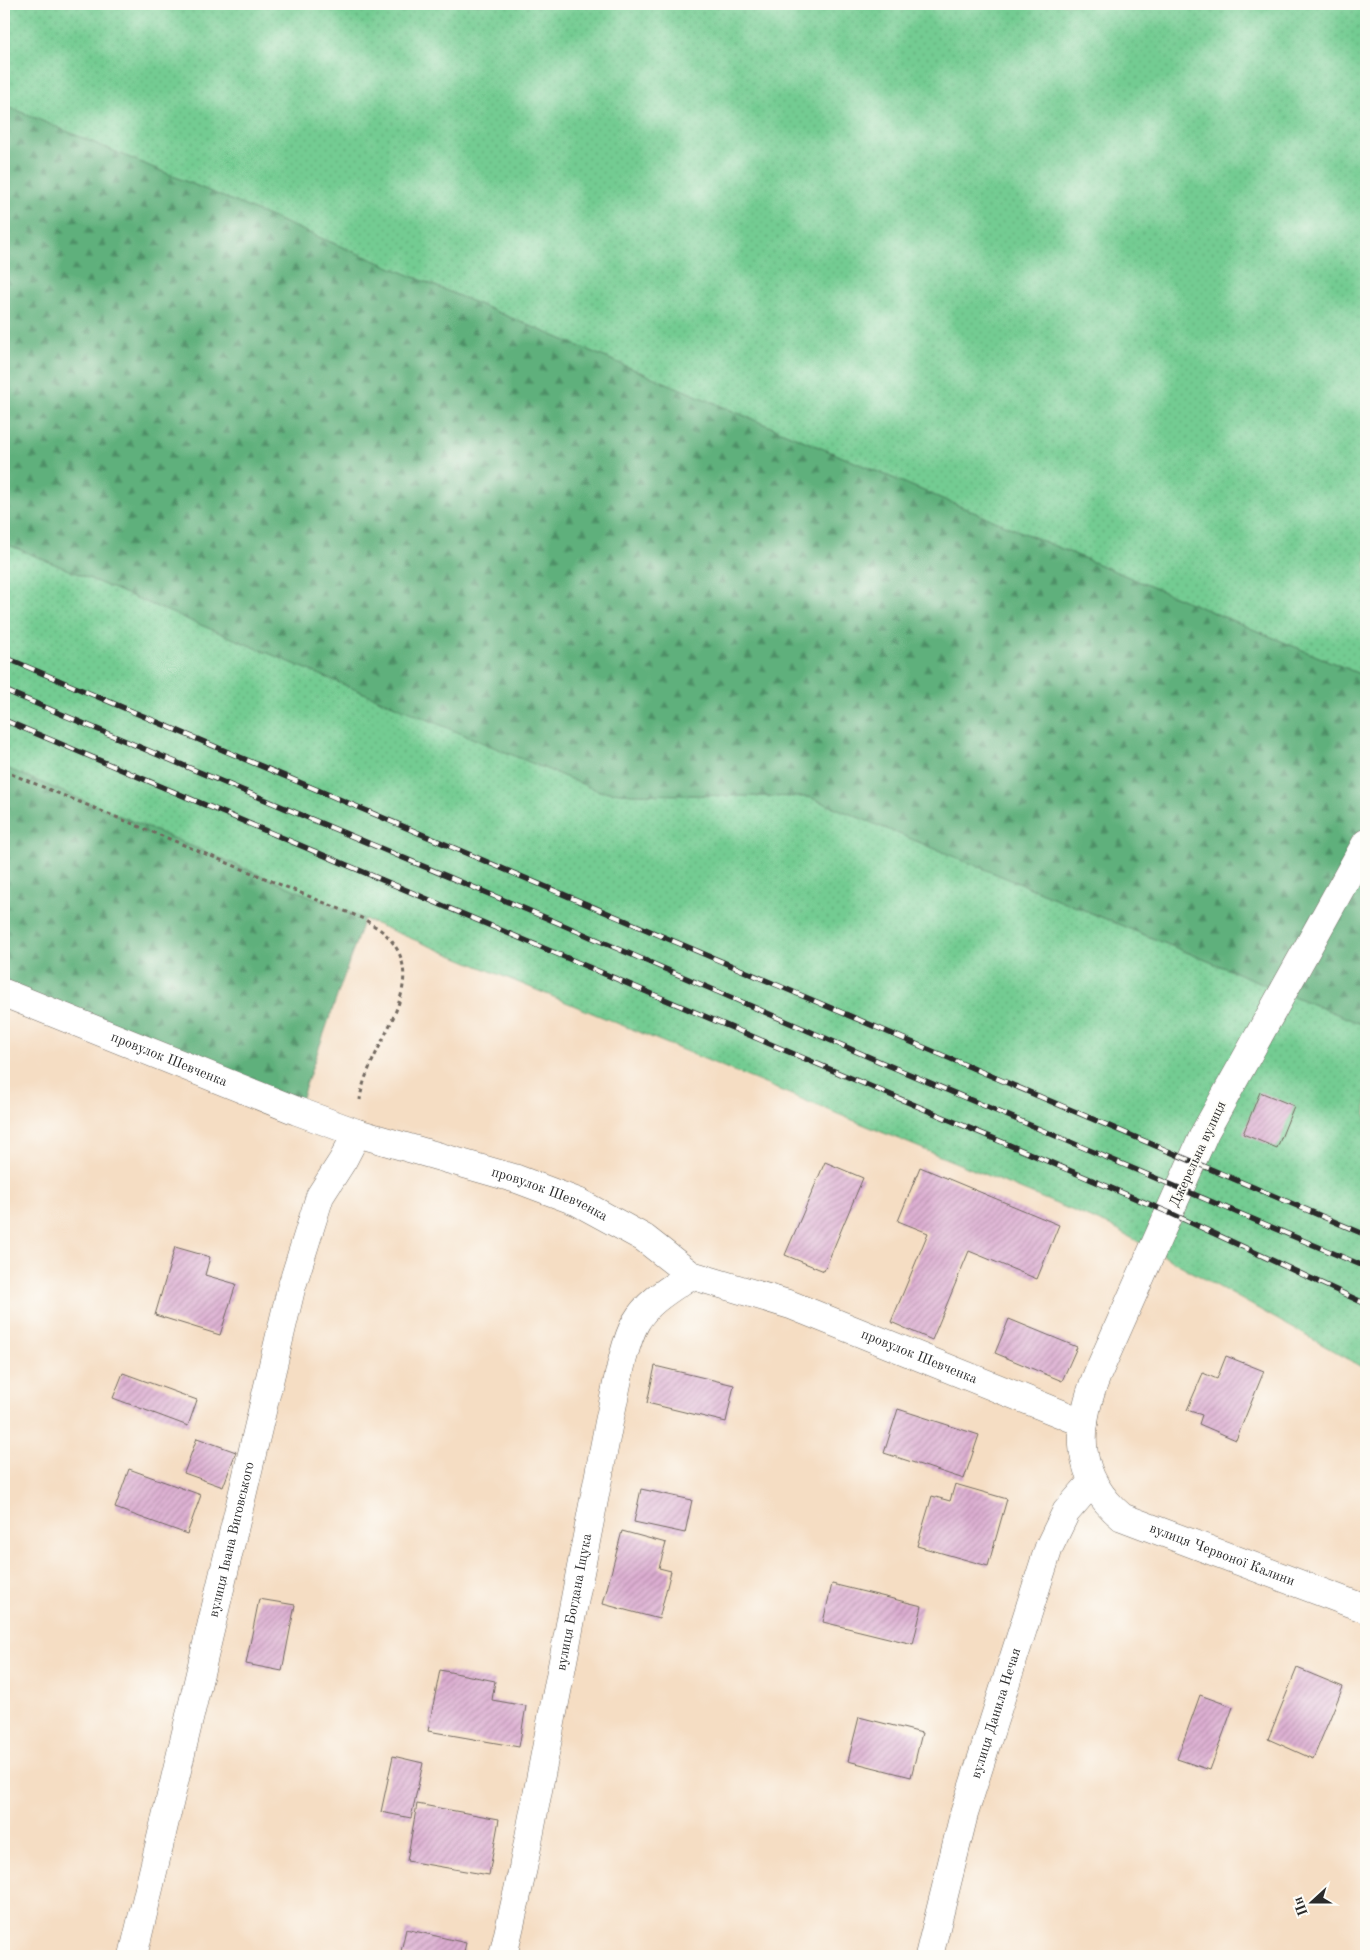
<svg xmlns="http://www.w3.org/2000/svg" width="1370" height="1960" viewBox="0 0 1370 1960" font-family="'Old Standard TT',serif">
<defs>
<pattern id="grass-dots" width="8" height="8" patternUnits="userSpaceOnUse" patternTransform="scale(1.25)"><rect width="8" height="8" fill="#73cc92"/><path d="M2 2h.1M6 6h.1" fill="none" stroke="#64af7e" stroke-width="1.8" stroke-linecap="round"/></pattern>
<pattern id="forest-firs" width="22" height="20" patternUnits="userSpaceOnUse" patternTransform="scale(1.25)"><rect width="22" height="20" fill="#5eb07c"/><path d="M5 1l3.5 6h-7zM16 11l3.5 6h-7z" fill="#4e8f66"/></pattern>
<pattern id="building-hatch" width="6" height="6" patternUnits="userSpaceOnUse" patternTransform="scale(1.25)"><rect width="6" height="6" fill="#dcadd1"/><path d="M-1 1l2-2M0 6l6-6M5 7l2-2" fill="none" stroke="#b38daa"/></pattern>
</defs>
<rect width="100%" height="100%" fill="#fdfcf7"/>
<filter id="ink" filterUnits="userSpaceOnUse"><feTurbulence type="fractalNoise" baseFrequency=".02" numOctaves="2"/><feDisplacementMap in="SourceGraphic" scale="10" xChannelSelector="R" yChannelSelector="G"/><feConvolveMatrix kernelMatrix="1 2 1 2 8 2 1 2 1" color-interpolation-filters="sRGB"/></filter>
<filter id="wash" filterUnits="userSpaceOnUse"><feTurbulence type="fractalNoise" baseFrequency=".0096" numOctaves="4" result="noise"/><feDisplacementMap in="SourceGraphic" scale="20" xChannelSelector="R" yChannelSelector="G"/><feGaussianBlur stdDeviation="1.12" result="paint"/><feColorMatrix in="noise" values="0 0 0 0 0 0 0 0 0 0 0 0 0 0 0 0 0 1.4 0 .05"/><feComposite in="paint" operator="in"/></filter>
<g filter="url(#wash)">
<rect width="100%" height="100%" fill="#f5ddc3"/>
<!-- grass -->
<g fill="url(#grass-dots)" stroke="#4f7c5e">
<polygon points="4,4 1366,4 1366,679 1362,675 4,105"/>
<polygon points="4,543 599,791 633,794 809,797 1366,1026 1366,1369 1110,1226 364,919 4,767"/>
</g>
<!-- forest -->
<g fill="url(#forest-firs)" stroke="#446e54">
<polygon points="4,105 1362,675 1366,679 1366,1026 809,797 633,794 599,791 4,543"/>
<polygon points="4,767 364,919 297,1111 4,993"/>
</g>
<g id="blocks">
<!-- building -->
<g fill="url(#building-hatch)">
<polygon points="1260,1092 1294,1106 1277,1148 1243,1134"/>
<polygon points="825,1162 863,1178 824,1271 785,1255"/>
<polygon points="920,1167 1059,1225 1037,1279 969,1251 932,1340 891,1322 928,1233 898,1221"/>
<polygon points="175,1247 210,1257 205,1275 236,1284 220,1335 155,1315"/>
<polygon points="1009,1319 1077,1347 1062,1381 995,1353"/>
<polygon points="1226,1356 1264,1371 1236,1440 1199,1424 1202,1415 1187,1410 1203,1373 1217,1379"/>
<polygon points="655,1366 734,1385 726,1422 647,1403"/>
<polygon points="123,1373 197,1400 188,1426 113,1398"/>
<polygon points="898,1409 979,1435 964,1479 884,1453"/>
<polygon points="197,1438 236,1452 223,1487 184,1473"/>
<polygon points="129,1469 201,1495 187,1534 115,1508"/>
<polygon points="955,1484 1007,1499 988,1566 917,1546 932,1496 950,1501"/>
<polygon points="641,1489 692,1500 685,1533 634,1522"/>
<polygon points="622,1531 666,1543 659,1568 671,1571 659,1619 603,1604"/>
<polygon points="832,1584 922,1606 913,1644 823,1622"/>
<polygon points="259,1599 295,1605 282,1671 246,1664"/>
<polygon points="1297,1668 1343,1687 1313,1759 1268,1739"/>
<polygon points="440,1670 495,1681 492,1700 526,1706 519,1747 428,1731"/>
<polygon points="1200,1695 1233,1707 1210,1770 1177,1759"/>
<polygon points="859,1717 922,1733 911,1777 848,1761"/>
<polygon points="393,1756 423,1763 411,1818 381,1812"/>
<polygon points="417,1804 499,1819 489,1875 407,1861"/>
<polygon points="406,1929 466,1943 463,1956 400,1956"/>
</g>
</g>
</g>
<g filter="url(#ink)">
<use href="#blocks" fill-opacity="0" stroke="#726960" stroke-width="1"/>
<g fill="none" stroke-linecap="round" stroke-linejoin="round">
<defs>
<g id="minor">
<path id="s1" d="M1366 843 1205 1132 1097 1375C1075 1430 1075 1477 1122 1517L1366 1609"/>
<path id="s2" d="M4 993 297 1111 357 1133 517 1179 578 1202 644 1238 691 1275 791 1305 1084 1423"/>
<path id="s3" d="M133 1956 291 1289 320 1196 343 1160 357 1133"/>
<path id="s4" d="M503 1956 523 1868 609 1422C615 1396 623 1344 636 1322 648 1301 672 1288 691 1275"/>
<path id="s5" d="M929 1956 964 1814 1049 1547 1066 1512 1092 1482"/>
</g>
</defs>
<!-- minor casing -->
<use href="#minor" stroke="#726960" stroke-width="29"/>
<!-- path -->
<path stroke="#726960" stroke-width="3" stroke-dasharray="4 4" stroke-linecap="butt" d="M4 771 364 919C372 925 383 930 389 938 433 987 365 1049 360 1100"/>
<!-- minor -->
<use href="#minor" stroke="#fff" stroke-width="28"/>
<defs>
<g id="rail">
<polyline points="4,657 1366,1235"/>
<polyline points="4,690 556,922 883,1063 1366,1267"/>
<polyline points="4,720 1170,1213 1366,1304"/>
</g>
</defs>
<!-- rail casing -->
<use href="#rail" stroke="#2b2b2b" stroke-width="5.5"/>
<!-- rail -->
<use href="#rail" stroke="#fdfcf7" stroke-width="4" stroke-dasharray="11" stroke-linecap="butt"/>
</g>
</g>
<g text-anchor="middle" dominant-baseline="central" stroke-width="4" stroke-linejoin="round" paint-order="stroke">
<!-- street labels -->
<g font-size="14" fill="#2b2b2b" stroke="#fdfcf7">
<text stroke="none"><textPath href="#s2" startOffset="178">провулок Шевченка</textPath></text>
<text transform="translate(1198 1154) rotate(-65)">Джерельна вулиця</text>
<text stroke="none"><textPath href="#s2" startOffset="582">провулок Шевченка</textPath></text>
<text stroke="none"><textPath href="#s2" startOffset="989">провулок Шевченка</textPath></text>
<text stroke="none"><textPath href="#s3" startOffset="428">вулиця Івана Виговського</textPath></text>
<text stroke="none"><textPath href="#s1" startOffset="860">вулиця Червоної Калини</textPath></text>
<text stroke="none"><textPath href="#s4" startOffset="361">вулиця Богдана Іщука</textPath></text>
<text stroke="none"><textPath href="#s5" startOffset="252">вулиця Данила Нечая</textPath></text>
</g>
</g>
<!-- margin -->
<rect width="1370" height="1960" fill="none" stroke="#fdfcf7" stroke-width="20"/>
<!-- north arrow -->
<g transform="translate(1312 1902) rotate(249)" stroke="#fdfcf7" stroke-width="4" paint-order="stroke">
<path d="M0-4L9 19L0 12L-9 19Z" fill="#2b2b2b"/>
<text y="-8" font-size="14" font-weight="bold" text-anchor="middle" fill="#2b2b2b">Пн</text>
</g>
</svg>
